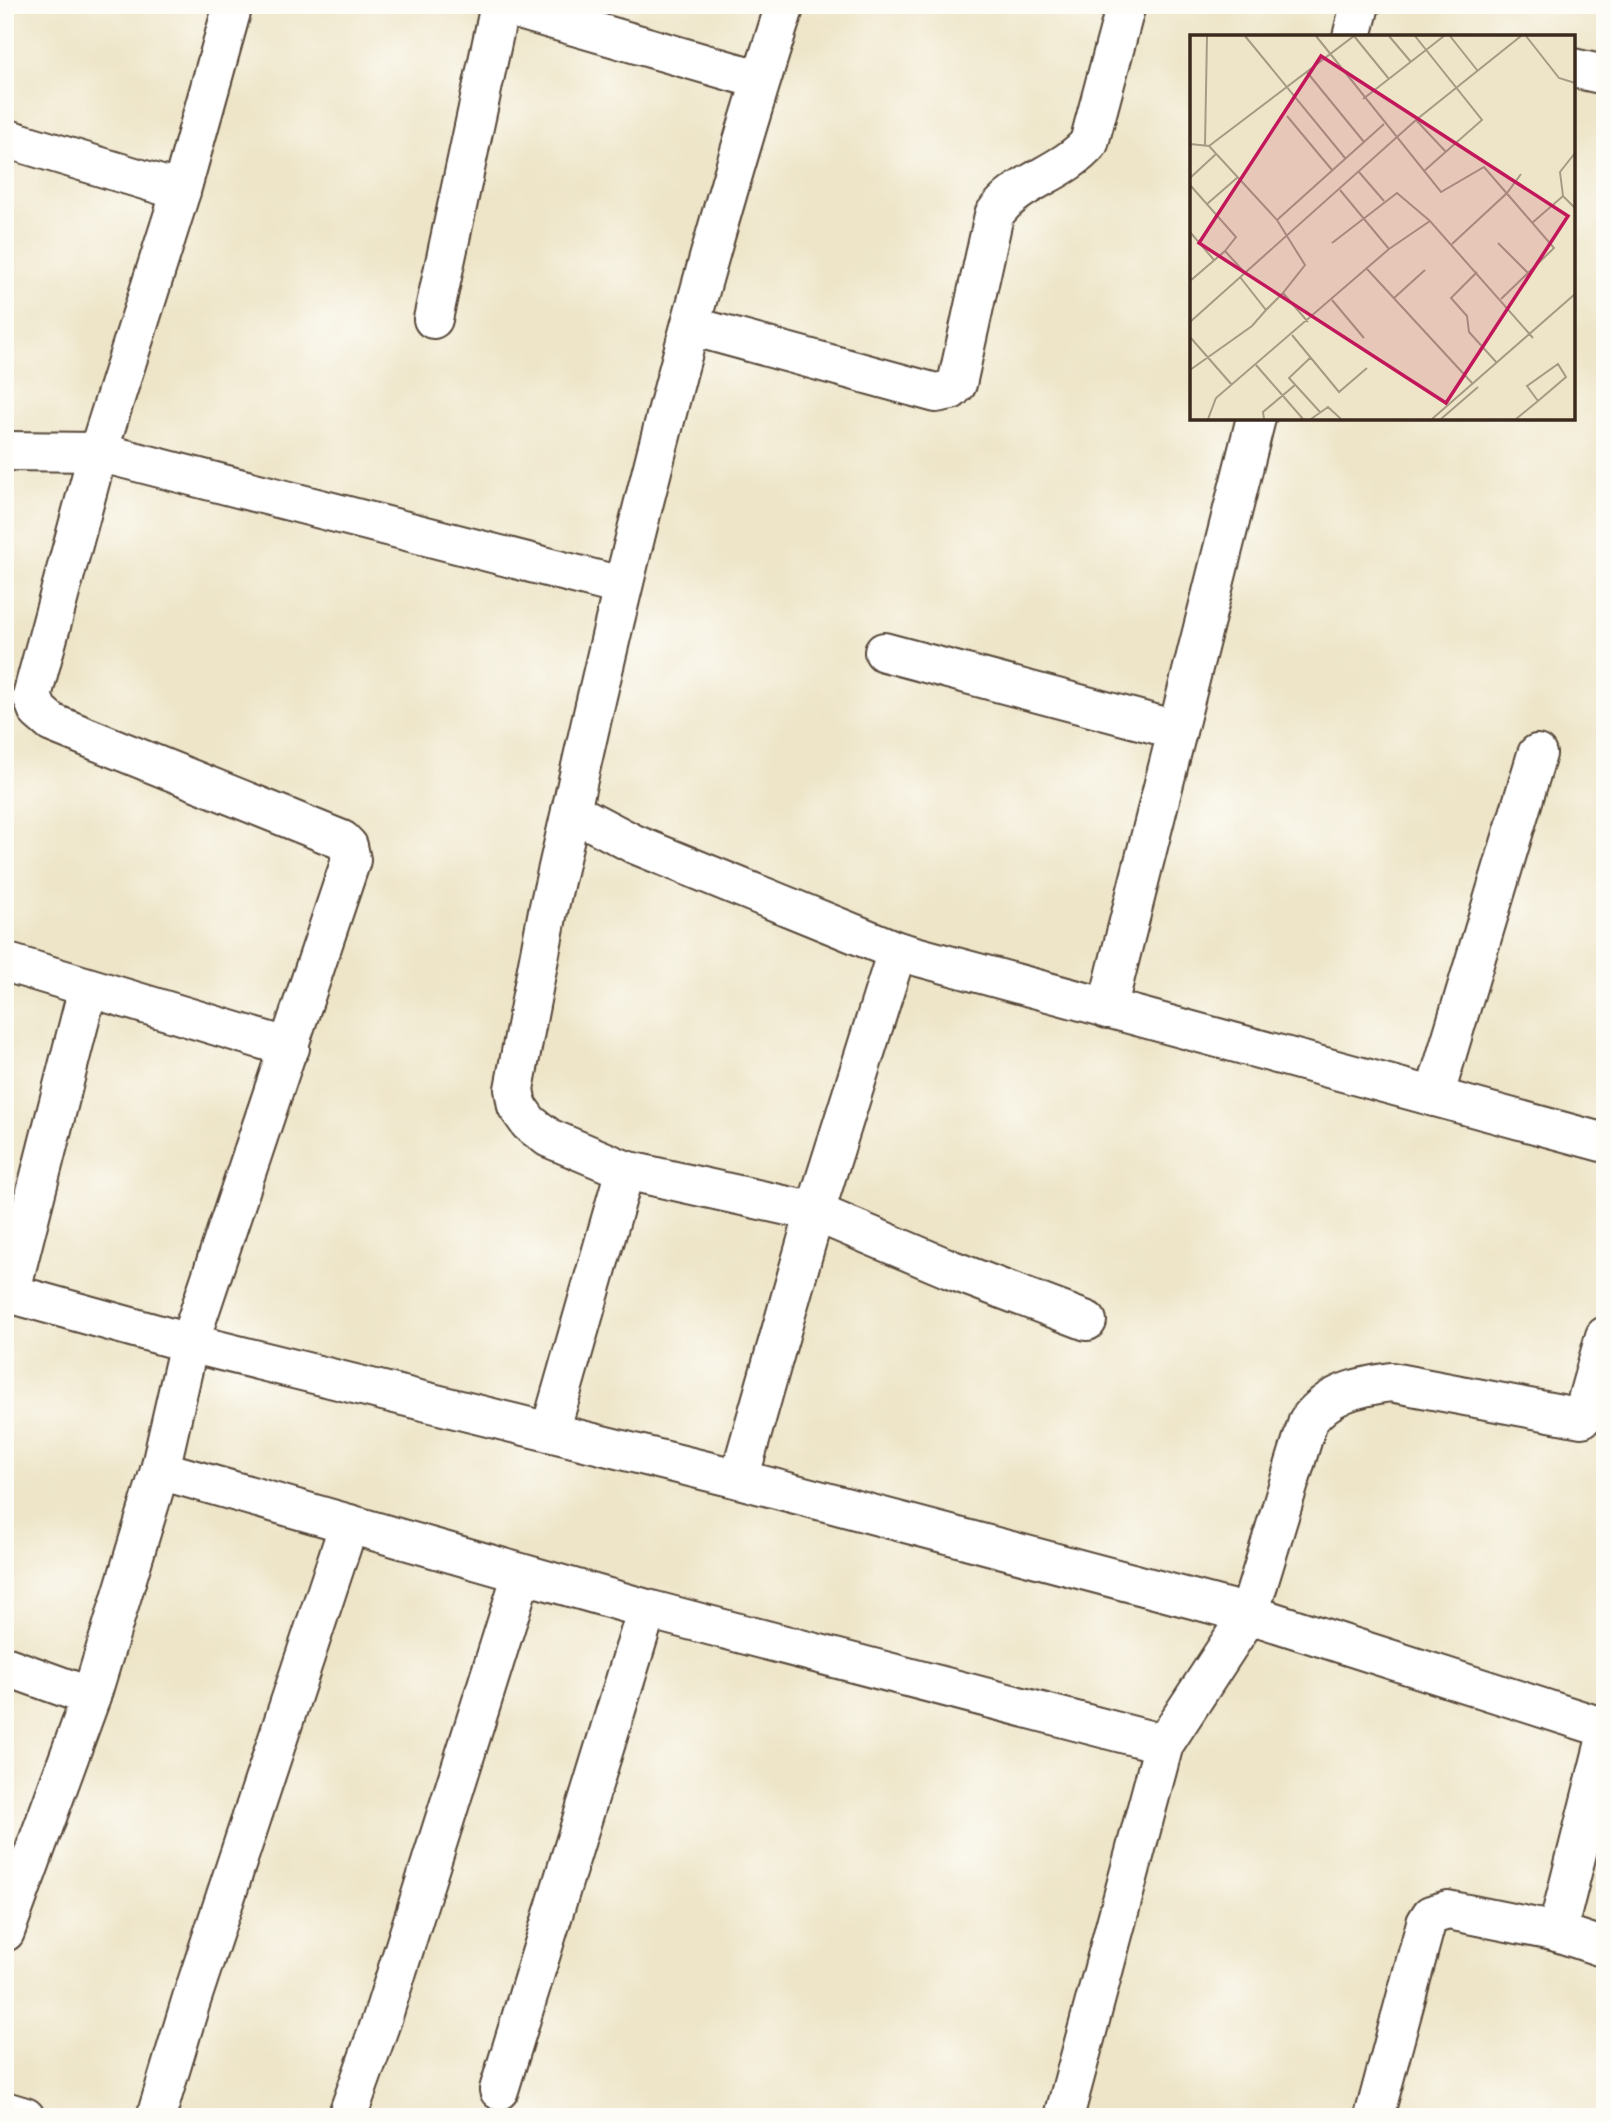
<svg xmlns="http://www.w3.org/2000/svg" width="1610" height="2122" viewBox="0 0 1610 2122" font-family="'IM FELL DW Pica',serif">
<rect width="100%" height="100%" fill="#fdfcf7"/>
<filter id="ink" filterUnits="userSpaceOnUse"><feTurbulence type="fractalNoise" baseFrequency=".0143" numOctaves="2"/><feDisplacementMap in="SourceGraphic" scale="14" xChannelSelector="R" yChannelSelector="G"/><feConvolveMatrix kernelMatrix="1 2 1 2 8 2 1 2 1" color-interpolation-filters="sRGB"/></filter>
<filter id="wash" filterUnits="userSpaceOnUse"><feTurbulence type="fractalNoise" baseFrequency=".00686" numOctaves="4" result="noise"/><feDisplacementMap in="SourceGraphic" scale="28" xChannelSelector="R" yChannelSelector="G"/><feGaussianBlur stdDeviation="1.57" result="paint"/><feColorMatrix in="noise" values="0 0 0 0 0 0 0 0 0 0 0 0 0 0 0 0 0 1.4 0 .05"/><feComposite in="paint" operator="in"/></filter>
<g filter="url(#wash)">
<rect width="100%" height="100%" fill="#eee5c8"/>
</g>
<g filter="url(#ink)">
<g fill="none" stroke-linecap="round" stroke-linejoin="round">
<defs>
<g id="minor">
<polyline points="502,5 761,80"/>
<path d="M785 5C700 270 631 540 571 811L634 844 897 951 1605 1143"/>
<polyline points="1352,37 1360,5"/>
<polyline points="1573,68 1605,75"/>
<polyline points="5,138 181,191"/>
<polyline points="433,319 500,5"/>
<path d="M691 326 936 393 951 390 957 384 994 215C1017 181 1063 174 1089 143L1126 5"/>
<polyline points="5,451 98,452 621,586"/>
<polyline points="884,652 1177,730"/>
<polyline points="571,811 548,911 514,1089 517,1106 529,1123 549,1138 625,1170 815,1212 952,1270 1087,1321"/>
<polyline points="5,962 290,1048"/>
<polyline points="1107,1009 1256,418"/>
<polyline points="1434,1097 1537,754"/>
<polyline points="5,1292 189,1343 739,1479 1249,1614 1605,1728"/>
<polyline points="10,1294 88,988"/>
<polyline points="550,1432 625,1170"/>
<polyline points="160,1470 647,1609 1164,1744"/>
<polyline points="739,1479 815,1212 897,951"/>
<polyline points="5,1666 91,1697"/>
<polyline points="1605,1742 1557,1932 1605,1948"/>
<polyline points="5,1932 91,1697 160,1470 189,1343 351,860 348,846 342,840 52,723 38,711 32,696 98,452 181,191 233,5"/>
<polyline points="499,2090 647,1609"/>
<polyline points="5,2111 25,2117"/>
<polyline points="156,2117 191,2001 349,1524"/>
<polyline points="347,2117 382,2019 522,1574"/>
<path d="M1064 2117 1164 1744 1249 1614 1308 1421C1329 1393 1357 1387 1391 1382L1582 1418 1605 1336"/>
<polyline points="1374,2117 1426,1923 1431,1915 1448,1910 1557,1932"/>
</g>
</defs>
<!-- minor casing -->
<use href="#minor" stroke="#564638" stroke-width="42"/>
<!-- minor -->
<use href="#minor" stroke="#fff" stroke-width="38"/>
</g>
</g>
<!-- overview -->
<g transform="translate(1190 35)">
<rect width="385" height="385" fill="#eee5c8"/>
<path fill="none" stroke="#a69a84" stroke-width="2" d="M55 1 155 123M126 1 251 157 294 132 364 213 311 264M199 1 221 27M225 1 292 85 234 136M260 1 287 35M336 1 369 43 385 48M116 36 174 107M173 64 254 1M97 81 142 135M226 85 256 117M0 109 19 111 87 185 115 230 93 258 118 287M15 110 17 1M19 111 164 1 199 44M169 137 194 166M0 143 26 119M0 150 46 202 35 216M150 155 199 214M373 161 370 137 385 118M17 169 48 142M87 185 194 89M342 188 373 161 385 173M0 197 24 225M142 208 207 158 240 186M308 208 339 239M262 209 317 158 331 139M177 234 283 349M287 237 261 263 277 281 279 297 307 328M50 242 76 275 93 258M0 246 35 216 55 238M204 263 235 235M142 265 174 303M0 287 226 85 331 1M102 300 149 357 177 333M0 302 42 350M120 323 99 343 130 377M66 330 113 384M0 335 62 291 76 275M18 384 26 363 199 214 240 186 343 303M74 384 73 377 105 350M121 384 138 372 151 384M242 384 385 259M251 384 288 352M326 384 348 366 376 342 368 329 337 351 348 366"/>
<path fill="#c2185b" fill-opacity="0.15" stroke="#c2185b" stroke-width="3.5" d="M131 21 378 181 256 368 9 208Z"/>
<rect width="385" height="385" fill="none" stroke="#3b2a1e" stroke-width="3.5"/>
</g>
<!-- margin -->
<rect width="1610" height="2122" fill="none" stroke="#fdfcf7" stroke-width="28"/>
</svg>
